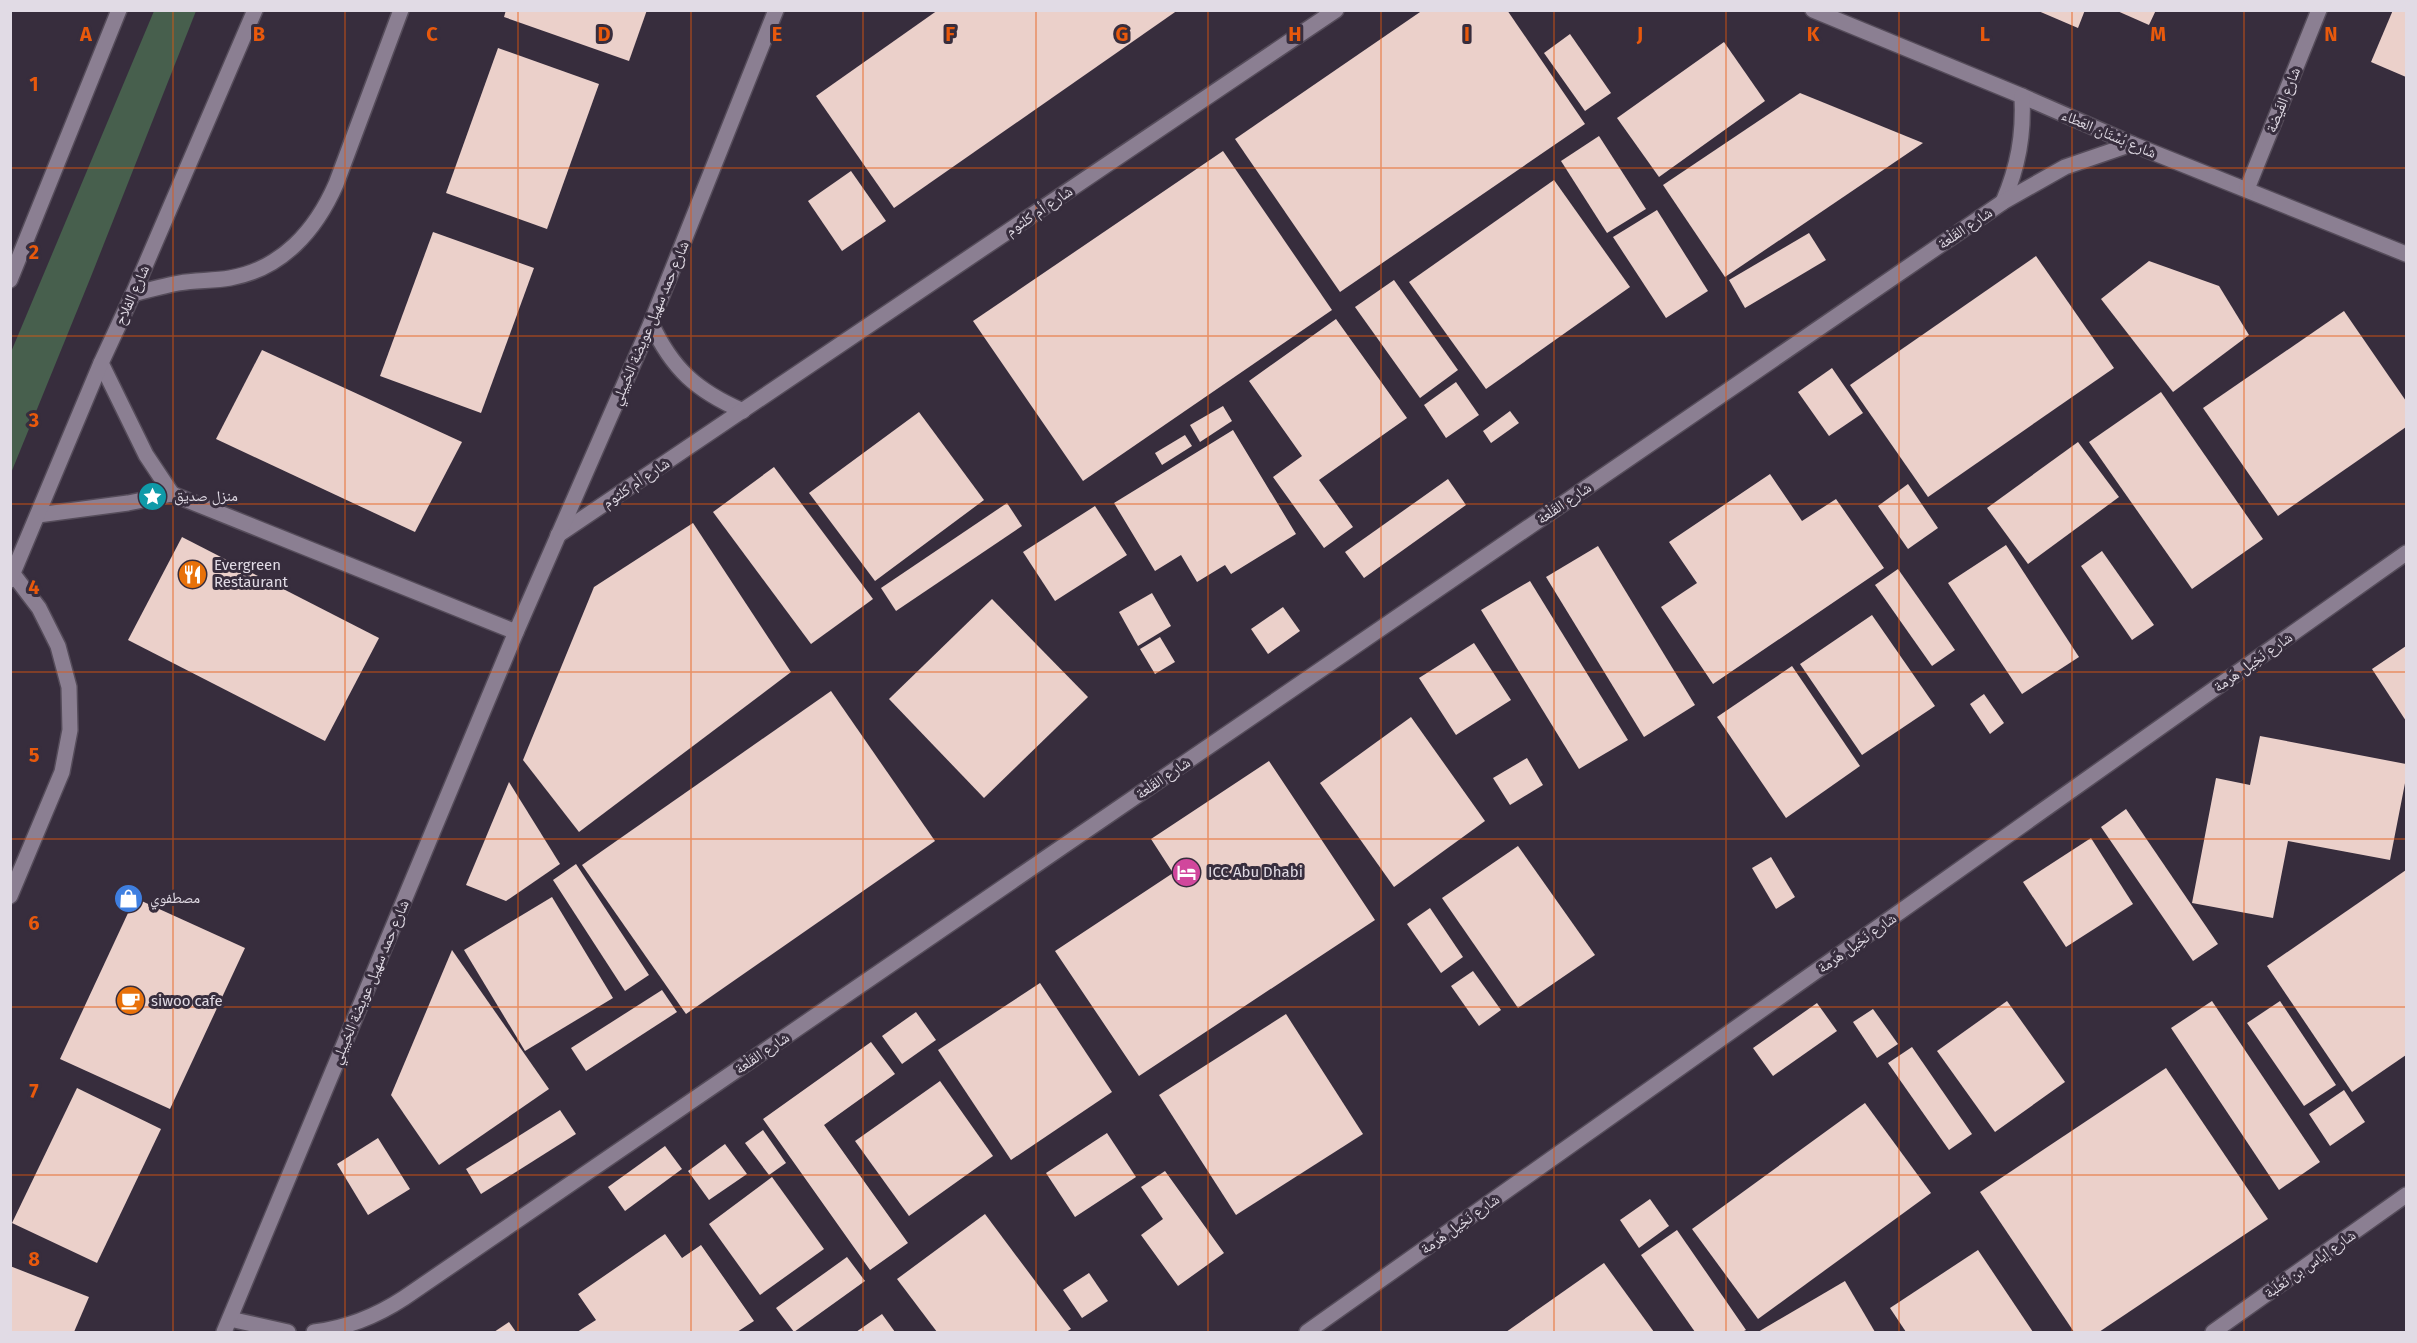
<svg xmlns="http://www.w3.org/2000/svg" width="2417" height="1343" viewBox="0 0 2417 1343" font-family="'Fira Sans','Noto Naskh Arabic',sans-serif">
<rect width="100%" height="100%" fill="#372d3d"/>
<!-- green -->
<polygon fill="#475f4d" points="154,11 196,11 90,279 11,473 11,352"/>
<!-- building -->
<g fill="#ebd0ca">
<polygon points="506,10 647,10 629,61 504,17"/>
<polygon points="938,10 1178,10 894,208 816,96"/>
<polygon points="1423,10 1507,10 1585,124 1340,292 1235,139"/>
<polygon points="2036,10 2085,10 2078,28"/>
<polygon points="2115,10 2156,10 2149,25"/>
<polygon points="2393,10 2406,10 2406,77 2371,62"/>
<polygon points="1570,34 1611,93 1585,111 1544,53"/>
<polygon points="1724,42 1765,101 1659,177 1617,118"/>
<polygon points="498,48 599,84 547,229 446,193"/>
<polygon points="1800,93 1923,143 1725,277 1663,185"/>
<polygon points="1599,136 1646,209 1607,233 1561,161"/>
<polygon points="1223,151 1332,310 1083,481 973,321"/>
<polygon points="851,171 886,221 842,251 808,201"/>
<polygon points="1554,180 1630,287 1486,389 1409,282"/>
<polygon points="1657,210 1708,291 1666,318 1613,237"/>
<polygon points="433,232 534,268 481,413 380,376"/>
<polygon points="1809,233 1826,260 1745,308 1729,280"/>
<polygon points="2036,256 2114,368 1928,497 1850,385"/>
<polygon points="2149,261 2219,286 2249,335 2173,392 2101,299"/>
<polygon points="1394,280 1458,370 1420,398 1355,307"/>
<polygon points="2344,311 2406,401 2406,427 2278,516 2203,408"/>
<polygon points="1336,319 1407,418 1319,480 1353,527 1324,548 1273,477 1302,456 1249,381"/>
<polygon points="262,350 462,442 415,532 216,439"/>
<polygon points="1832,368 1863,413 1829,436 1798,392"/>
<polygon points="1456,382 1479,415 1446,438 1424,405"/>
<polygon points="2161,392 2263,539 2192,589 2089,442"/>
<polygon points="1223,406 1232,421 1200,442 1190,425"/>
<polygon points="1510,411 1519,423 1491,443 1483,431"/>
<polygon points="919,412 984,500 875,581 809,493"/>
<polygon points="1233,430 1296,534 1231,574 1225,565 1197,582 1181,555 1155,571 1114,503"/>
<polygon points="1185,435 1192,446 1162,465 1155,453"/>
<polygon points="2078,442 2119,497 2028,564 1987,508"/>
<polygon points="774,467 873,599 811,644 713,512"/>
<polygon points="1770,474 1802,521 1836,499 1884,568 1713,684 1661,607 1697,583 1669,542"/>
<polygon points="1448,479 1466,505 1364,578 1345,552"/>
<polygon points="1908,484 1938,528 1908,549 1878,506"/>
<polygon points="1007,503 1022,526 896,611 881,588"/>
<polygon points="1095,506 1127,555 1055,601 1023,552"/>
<polygon points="693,523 791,672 579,832 523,760 594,587"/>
<polygon points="182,537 379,638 325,741 128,640"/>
<polygon points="2006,545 2079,657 2022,694 1948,583"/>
<polygon points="1598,546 1695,705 1644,737 1546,577"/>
<polygon points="2102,551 2154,625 2132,640 2081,566"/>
<polygon points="1898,569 1955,650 1932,666 1875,585"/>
<polygon points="1530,581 1628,740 1579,769 1481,610"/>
<polygon points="1152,593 1171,626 1138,646 1119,612"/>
<polygon points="992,599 1088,697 984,798 889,699"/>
<polygon points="1283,607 1300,631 1268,654 1251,629"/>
<polygon points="1872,615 1935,706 1862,755 1800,664"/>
<polygon points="1160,637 1175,662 1155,674 1140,649"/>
<polygon points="1474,643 1511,700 1456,735 1419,678"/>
<polygon points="2406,646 2406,721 2372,669"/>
<polygon points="1792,666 1860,766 1786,818 1717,717"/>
<polygon points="831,691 935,841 686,1014 582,865"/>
<polygon points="1984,694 2004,723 1990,734 1970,704"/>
<polygon points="1411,717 1485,821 1394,887 1320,783"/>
<polygon points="2260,736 2406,764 2406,778 2390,860 2288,841 2273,918 2192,903 2216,778 2250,785"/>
<polygon points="1527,758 1543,785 1510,805 1493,778"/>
<polygon points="1269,761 1375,920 1139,1076 1055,951 1173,873 1151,839"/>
<polygon points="509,782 560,864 506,901 466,885"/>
<polygon points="2126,809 2218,944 2193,961 2101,827"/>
<polygon points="2091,838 2133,904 2066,947 2023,882"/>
<polygon points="1518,846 1595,955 1518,1008 1442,898"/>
<polygon points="1771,857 1795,897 1776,909 1752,868"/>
<polygon points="576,864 649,975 625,991 553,880"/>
<polygon points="2406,870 2406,1055 2352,1092 2267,966"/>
<polygon points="552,897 613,998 525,1051 464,950"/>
<polygon points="135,898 245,948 170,1109 60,1059"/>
<polygon points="1430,908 1463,957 1441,973 1407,924"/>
<polygon points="452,950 549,1089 439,1165 391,1095"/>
<polygon points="1473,971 1501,1010 1479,1026 1451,986"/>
<polygon points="1040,983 1112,1092 1011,1160 938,1050"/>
<polygon points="662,990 677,1012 586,1071 571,1048"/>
<polygon points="2007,1001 2065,1082 1995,1132 1937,1051"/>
<polygon points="2212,1001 2320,1162 2279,1190 2171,1028"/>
<polygon points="2280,1001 2336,1085 2304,1106 2247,1023"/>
<polygon points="1817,1003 1837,1031 1773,1076 1753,1048"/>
<polygon points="1873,1009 1898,1044 1877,1058 1853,1022"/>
<polygon points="916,1012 936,1040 902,1064 882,1036"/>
<polygon points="1286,1014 1363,1134 1236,1215 1159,1095"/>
<polygon points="871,1042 895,1074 824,1125 908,1243 870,1270 763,1119"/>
<polygon points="1912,1047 1972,1134 1949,1150 1888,1063"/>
<polygon points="2166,1068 2268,1219 2099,1332 2074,1332 1980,1192"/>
<polygon points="940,1081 993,1156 909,1216 855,1141"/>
<polygon points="77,1088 161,1129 97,1263 12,1223"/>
<polygon points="2344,1090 2365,1122 2330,1146 2309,1114"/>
<polygon points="1865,1103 1931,1193 1758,1319 1692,1229"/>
<polygon points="560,1110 576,1134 481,1194 466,1169"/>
<polygon points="763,1130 786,1163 769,1175 745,1143"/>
<polygon points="1107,1133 1136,1177 1075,1217 1046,1173"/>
<polygon points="378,1138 410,1189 368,1215 337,1164"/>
<polygon points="725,1144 747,1174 709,1200 688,1171"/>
<polygon points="665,1146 682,1169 625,1211 608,1187"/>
<polygon points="1165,1171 1224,1253 1178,1286 1141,1235 1163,1219 1141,1187"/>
<polygon points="772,1177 824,1249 760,1295 709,1224"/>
<polygon points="1650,1199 1669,1226 1639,1248 1620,1220"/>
<polygon points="985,1214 1071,1329 1066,1332 937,1332 897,1279"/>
<polygon points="1677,1230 1746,1330 1742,1332 1695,1332 1641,1255"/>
<polygon points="665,1234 682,1258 701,1245 754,1321 737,1332 577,1332 596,1320 578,1294"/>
<polygon points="1978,1250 2033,1332 1906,1332 1890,1308"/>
<polygon points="847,1257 865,1281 794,1332 776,1308"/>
<polygon points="1604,1263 1654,1332 1506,1332"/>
<polygon points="10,1266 89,1297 74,1332 10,1332"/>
<polygon points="1089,1273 1108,1301 1082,1318 1063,1290"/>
<polygon points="1845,1281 1875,1332 1758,1332"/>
<polygon points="882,1314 895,1332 856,1332"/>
<polygon points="509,1322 516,1332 494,1332"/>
</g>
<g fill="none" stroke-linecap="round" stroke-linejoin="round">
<defs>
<g id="street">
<polyline points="1813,10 2022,96 2132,144 2406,254"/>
<polyline points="2247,189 2319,10"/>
<path d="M2003 202C2018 167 2024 135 2022 96"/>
<path d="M133 294C148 290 163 286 179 283 195 280 213 281 230 278 282 269 316 230 336 184L401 10"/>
<path d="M651 323C672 369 697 391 743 411"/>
<polyline points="101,363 146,455 172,494"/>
<polyline points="38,515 128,503 172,494 516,632"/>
<polyline points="558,535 1336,10"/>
<polyline points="10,896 62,772 70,730 69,687 58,646 39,608 13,574"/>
<polyline points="230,1319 288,1332"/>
<polyline points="224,1332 516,632 651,323 776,10"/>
<path d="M314 1332C347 1328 375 1317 404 1298L2003 202 2065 167 2132 144"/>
<polyline points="1307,1332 2406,553"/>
<polyline points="2213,1332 2406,1195"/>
</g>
<g id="secondary">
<polyline points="10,280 119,10"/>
<polyline points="10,580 101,363 133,294 255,10"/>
</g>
</defs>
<!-- street casing -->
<use href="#street" stroke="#554c5a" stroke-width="18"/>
<!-- secondary casing -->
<use href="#secondary" stroke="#554c5a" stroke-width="18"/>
<!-- street -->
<use href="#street" stroke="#8b7f92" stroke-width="15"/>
<!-- secondary -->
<use href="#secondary" stroke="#8b7f92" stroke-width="15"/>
</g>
<!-- grid -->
<path fill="none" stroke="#e8590c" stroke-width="1.5" stroke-opacity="0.55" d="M173 10V1332M345 10V1332M518 10V1332M691 10V1332M863 10V1332M1036 10V1332M1208 10V1332M1381 10V1332M1554 10V1332M1726 10V1332M1899 10V1332M2072 10V1332M2244 10V1332M10 168H2406M10 336H2406M10 504H2406M10 672H2406M10 839H2406M10 1007H2406M10 1175H2406"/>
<!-- icons -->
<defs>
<symbol id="sight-disc" viewBox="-11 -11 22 22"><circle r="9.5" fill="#0f9aa8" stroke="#372d3d"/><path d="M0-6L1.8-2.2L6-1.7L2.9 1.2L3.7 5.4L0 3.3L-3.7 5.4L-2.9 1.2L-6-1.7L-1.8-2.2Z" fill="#fff"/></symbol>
<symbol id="restaurant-disc" viewBox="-11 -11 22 22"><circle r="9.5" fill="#e8710a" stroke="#372d3d"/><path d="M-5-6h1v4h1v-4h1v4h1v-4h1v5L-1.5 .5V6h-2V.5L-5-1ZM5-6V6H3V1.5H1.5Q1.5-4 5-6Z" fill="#fff"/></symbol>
<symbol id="hotel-disc" viewBox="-11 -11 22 22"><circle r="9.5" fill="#d1479c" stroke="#372d3d"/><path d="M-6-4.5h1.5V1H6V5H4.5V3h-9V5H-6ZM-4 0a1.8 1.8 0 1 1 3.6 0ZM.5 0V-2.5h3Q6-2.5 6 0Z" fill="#fff"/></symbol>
<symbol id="shop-disc" viewBox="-11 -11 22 22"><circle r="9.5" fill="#3f7fe0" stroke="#372d3d"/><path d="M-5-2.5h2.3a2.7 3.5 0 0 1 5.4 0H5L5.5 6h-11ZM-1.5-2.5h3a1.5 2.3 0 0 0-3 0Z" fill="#fff"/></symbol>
<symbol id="cafe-disc" viewBox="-11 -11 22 22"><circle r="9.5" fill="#e8710a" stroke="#372d3d"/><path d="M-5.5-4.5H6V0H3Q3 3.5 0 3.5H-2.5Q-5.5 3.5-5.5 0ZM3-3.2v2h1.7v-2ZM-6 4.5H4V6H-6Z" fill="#fff"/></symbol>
</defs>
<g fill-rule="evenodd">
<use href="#sight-disc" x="136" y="480" width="33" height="33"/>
<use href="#restaurant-disc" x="176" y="558" width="33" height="33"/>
<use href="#hotel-disc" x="1170" y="856" width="33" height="33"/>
<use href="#shop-disc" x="112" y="882" width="33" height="33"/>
<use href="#cafe-disc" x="114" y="984" width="33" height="33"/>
</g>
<g text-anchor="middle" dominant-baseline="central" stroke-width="6" stroke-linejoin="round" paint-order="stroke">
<!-- street labels -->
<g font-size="15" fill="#e1dbe5" stroke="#372d3d">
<text transform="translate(2283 100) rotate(-68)">شارع الفَيضة</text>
<text transform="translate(2109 134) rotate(23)">شارع بُسْتَان العَطاء</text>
<text transform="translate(1039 211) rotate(-34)">شارع أم كلثوم</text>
<text transform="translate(1965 228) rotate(-34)">شارع القَلْعة</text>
<text transform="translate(132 295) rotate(-66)">شارع الفلاح</text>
<text transform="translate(650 323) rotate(-67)">شارع حمد سهيل عويضة الخييلي</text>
<text transform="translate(636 483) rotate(-34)">شارع أم كلثوم</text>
<text transform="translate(1564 503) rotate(-34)">شارع القَلْعة</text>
<text transform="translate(2253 662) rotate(-35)">شارع نَخِيل هَرمة</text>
<text transform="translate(1163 778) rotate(-34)">شارع القَلْعة</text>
<text transform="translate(1857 943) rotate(-35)">شارع نَخِيل هَرمة</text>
<text transform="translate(370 982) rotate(-67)">شارع حمد سهيل عويضة الخييلي</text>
<text transform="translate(762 1053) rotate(-34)">شارع القَلْعة</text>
<text transform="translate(1460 1224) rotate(-35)">شارع نَخِيل هَرمة</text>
<text transform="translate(2310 1264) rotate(-35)">شارع إياس بن ثَعلَبة</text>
</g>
<!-- poi labels -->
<g font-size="15" fill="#e1dbe5" stroke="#372d3d" text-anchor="start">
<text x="174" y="496">منزل صديق</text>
<text x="214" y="565">Evergreen<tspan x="214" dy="17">Restaurant</tspan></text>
<text x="1208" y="872">ICC Abu Dhabi</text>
<text x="150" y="898">مصطفوي</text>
<text x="151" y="1001">siwoo cafe</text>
</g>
</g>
<g font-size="20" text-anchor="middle" font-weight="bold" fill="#e8590c" stroke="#372d3d" stroke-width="6" stroke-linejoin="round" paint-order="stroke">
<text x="86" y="41">A</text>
<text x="259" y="41">B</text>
<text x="432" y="41">C</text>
<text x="604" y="41">D</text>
<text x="777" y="41">E</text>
<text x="950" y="41">F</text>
<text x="1122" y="41">G</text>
<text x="1295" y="41">H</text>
<text x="1467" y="41">I</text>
<text x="1640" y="41">J</text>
<text x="1813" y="41">K</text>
<text x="1985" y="41">L</text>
<text x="2158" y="41">M</text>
<text x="2331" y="41">N</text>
<text x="34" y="91">1</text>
<text x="34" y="259">2</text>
<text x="34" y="427">3</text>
<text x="34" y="594">4</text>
<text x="34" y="762">5</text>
<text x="34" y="930">6</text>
<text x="34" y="1098">7</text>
<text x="34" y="1266">8</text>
</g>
<!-- border -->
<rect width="2417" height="1343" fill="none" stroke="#e1dbe5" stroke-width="24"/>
</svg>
